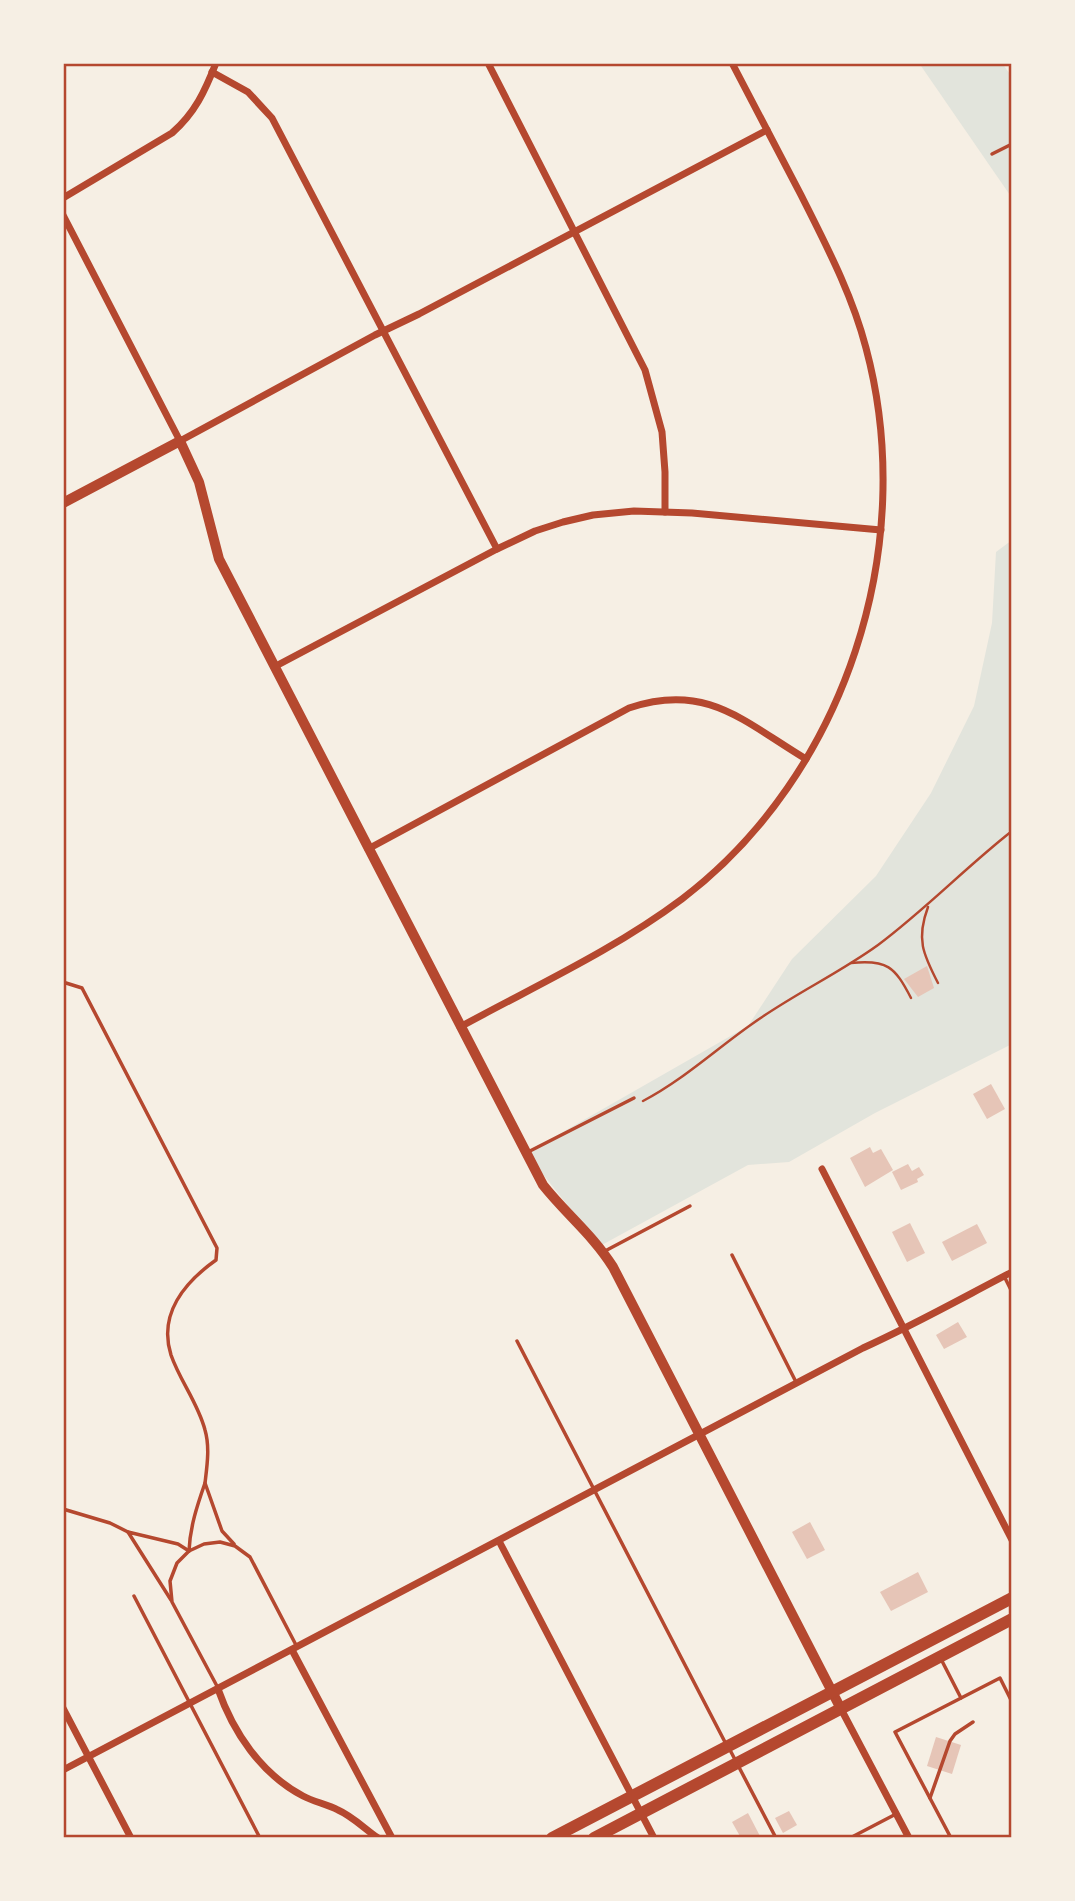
<svg xmlns="http://www.w3.org/2000/svg" width="1075" height="1901" viewBox="0 0 1075 1901" font-family="Montserrat,sans-serif">
<rect width="100%" height="100%" fill="#f6efe4"/>
<!-- green -->
<g fill="#e2e4dc">
<polygon points="919,63 1002,63 1012,77 1012,198"/>
<polygon points="1012,540 1012,1044 875,1113 789,1162 748,1165 600,1246 526,1153 748,1026 792,959 876,876 931,793 974,706 992,623 996,552"/>
</g>
<!-- building -->
<g fill="#e6c5b7">
<polygon points="927,966 934,988 918,997 904,979"/>
<polygon points="991,1084 1005,1109 987,1119 973,1094"/>
<polygon points="870,1147 873,1153 881,1149 893,1170 865,1187 850,1158"/>
<polygon points="908,1164 912,1171 919,1167 924,1175 917,1179 918,1182 901,1190 892,1172"/>
<polygon points="910,1223 925,1253 907,1262 892,1232"/>
<polygon points="977,1224 987,1243 952,1261 942,1242"/>
<polygon points="958,1322 967,1337 944,1349 936,1335"/>
<polygon points="810,1522 825,1550 807,1559 792,1532"/>
<polygon points="918,1572 928,1592 891,1611 880,1592"/>
<polygon points="936,1737 961,1745 952,1774 927,1766"/>
<polygon points="789,1811 797,1825 783,1833 775,1818"/>
<polygon points="748,1813 761,1838 741,1838 732,1822"/>
</g>
<g fill="none" stroke-linecap="round" stroke-linejoin="round">
<!-- path -->
<g stroke="#b5482f" stroke-width="2.5">
<path d="M928 907C916 939 923 954 938 983"/>
<path d="M851 963C887 959 895 967 911 998"/>
<path d="M643 1101C683 1080 715 1050 752 1024 792 995 838 974 878 945 925 910 966 867 1012 831"/>
</g>
<!-- service -->
<g stroke="#b5482f" stroke-width="3.5">
<polyline points="992,154 1012,144"/>
<path d="M63 984 66 983 82 988 217 1248 216 1260C185 1282 158 1314 171 1355 180 1381 198 1403 205 1430 210 1447 207 1466 205 1483"/>
<polyline points="528,1152 634,1098"/>
<polyline points="605,1251 690,1206"/>
<polyline points="732,1255 796,1382"/>
<polyline points="1005,1278 1012,1292"/>
<polyline points="517,1341 726,1744"/>
<polyline points="63,1509 110,1523 128,1532"/>
<path d="M189 1551C190 1527 197 1506 205 1483L222 1531 234 1544"/>
<polyline points="134,1596 260,1838"/>
<polyline points="171,1600 128,1532 178,1544 189,1551"/>
<polyline points="942,1661 961,1698"/>
<polyline points="218,1688 172,1602 170,1581 177,1563 189,1551 204,1544 220,1542 235,1546 250,1557 296,1645"/>
<polyline points="730,1750 776,1838"/>
<polyline points="930,1798 950,1741 955,1734 973,1722"/>
<polyline points="850,1838 896,1814"/>
<polyline points="951,1838 895,1732 1000,1678 1012,1702"/>
</g>
<!-- minor -->
<g stroke="#b5482f" stroke-width="7">
<polyline points="488,63 645,370 662,432 665,472 665,512"/>
<polyline points="212,72 248,92 272,118 497,549"/>
<path d="M63 198 172 133C195 113 205 91 216 63"/>
<polyline points="63,215 180,441 375,335 419,314 767,130"/>
<polyline points="274,667 497,549 535,531 563,522 593,515 634,511 692,513 881,530"/>
<path d="M368 849 629 708C706 682 743 721 806 759"/>
<path d="M460 1027C535 986 614 950 682 899 846 774 919 546 866 348 852 294 826 245 801 195 778 151 755 107 732 63"/>
<polyline points="822,1169 1012,1540"/>
<polyline points="499,1541 654,1838"/>
<polyline points="292,1650 392,1838"/>
<path d="M218 1689C233 1732 261 1774 303 1796 314 1802 327 1804 338 1810 352 1816 365 1829 378 1838"/>
<polyline points="63,1708 131,1838"/>
<polyline points="841,1709 909,1838"/>
<path d="M63 1770 863 1348C914 1325 962 1298 1012 1272"/>
</g>
<!-- tertiary -->
<path stroke="#b5482f" stroke-width="10" d="M63 503 180 441 199 482 219 559 543 1185C566 1214 593 1235 613 1267L841 1709"/>
<!-- primary -->
<g stroke="#b5482f" stroke-width="12">
<polyline points="552,1838 1012,1598"/>
<polyline points="594,1838 1012,1619"/>
</g>
</g>
<!-- border -->
<rect width="1075" height="1901" fill="none" stroke="#f6efe4" stroke-width="130"/>
<rect x="65" y="65" width="945" height="1771" fill="none" stroke="#b5482f" stroke-width="2.5"/>
</svg>
